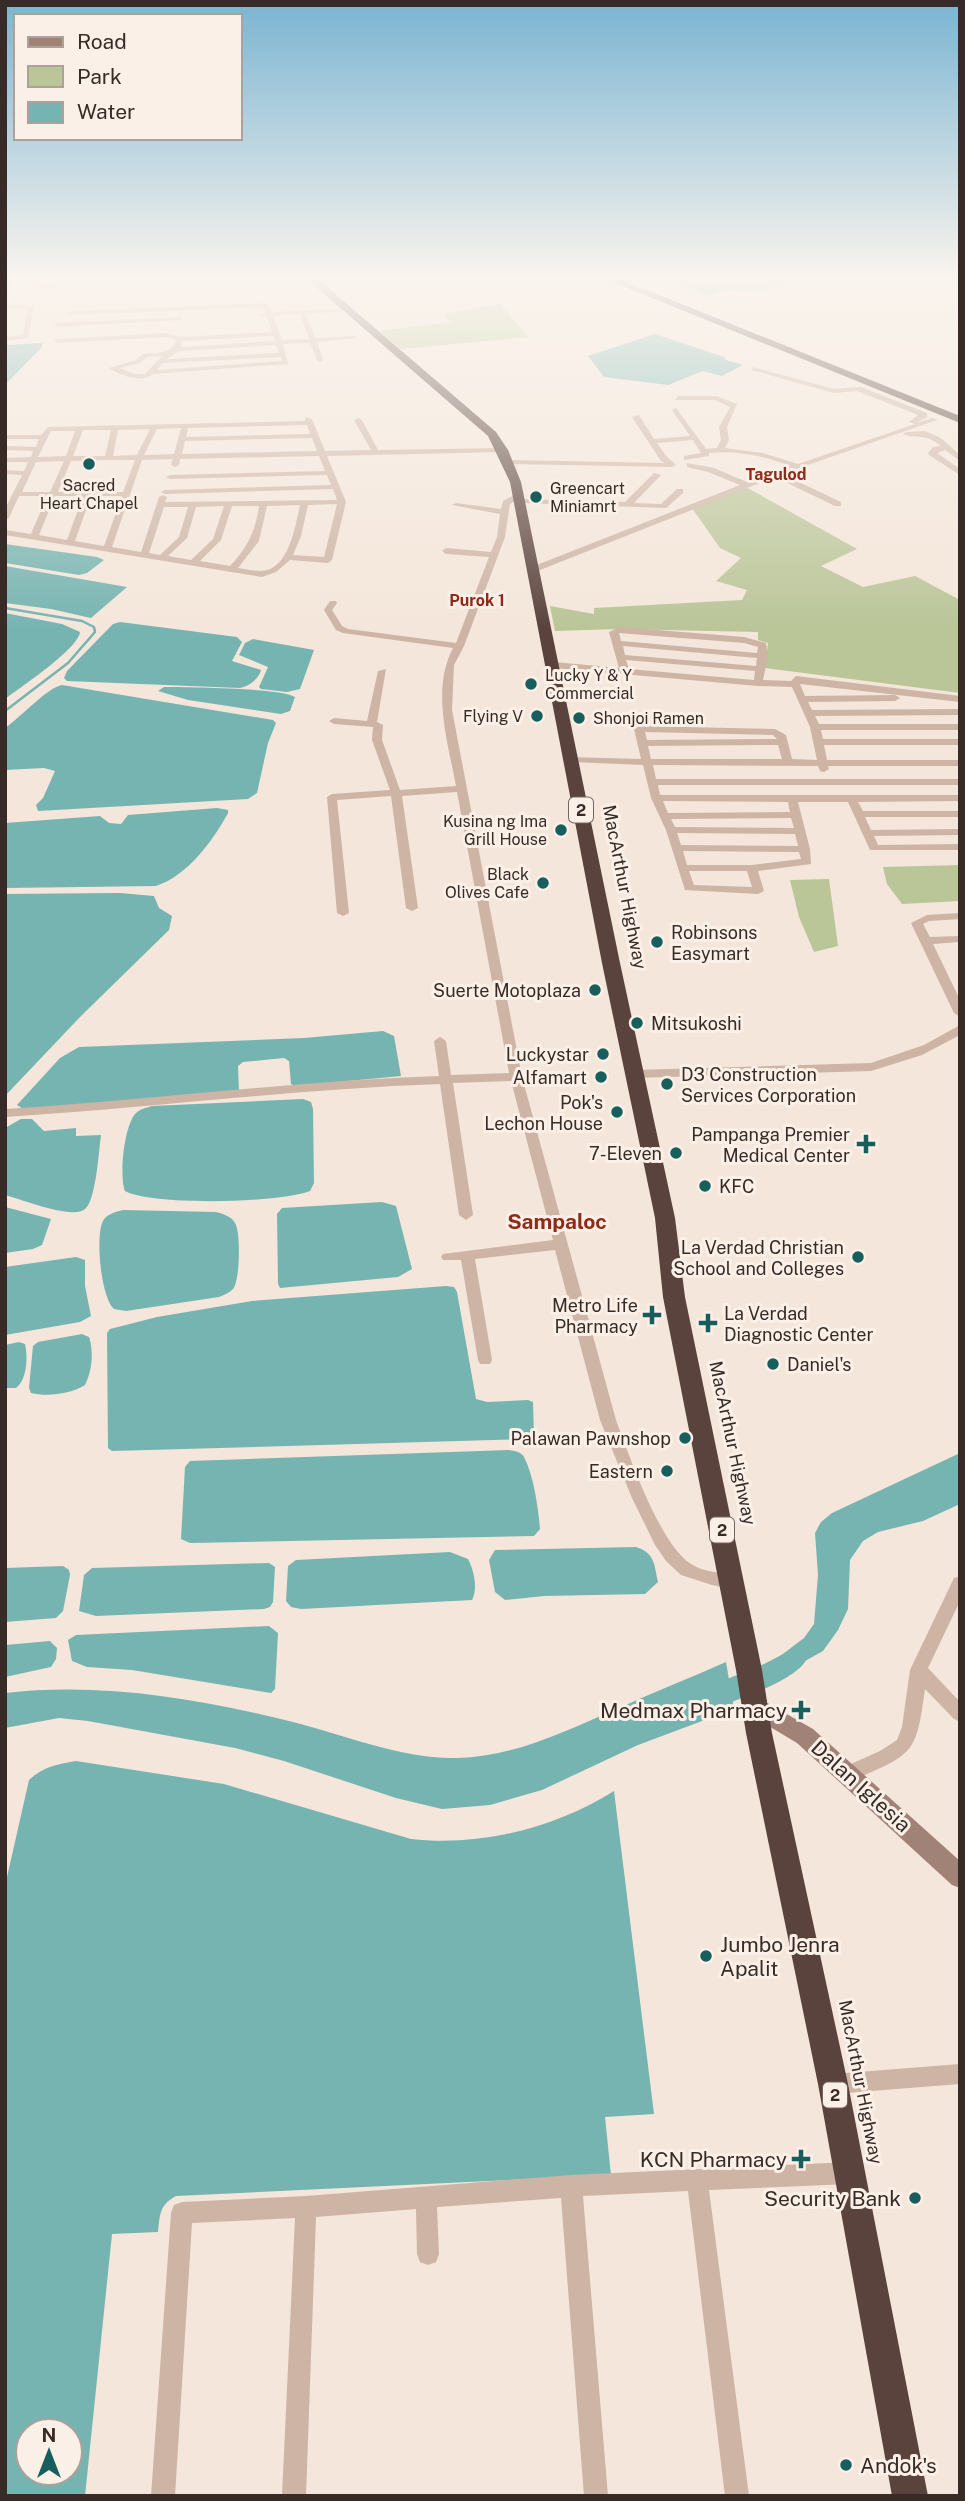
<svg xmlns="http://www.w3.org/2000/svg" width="965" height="2501" viewBox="0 0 965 2501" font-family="'Public Sans',sans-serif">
<rect width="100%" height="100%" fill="#f4e6da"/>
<!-- green -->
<g fill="#bac598">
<polygon points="500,304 528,337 401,349 379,331 451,322 443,314"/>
<polygon points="746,487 857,549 821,566 863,587 915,576 960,600 960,693 765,668 768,643 758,640 758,632 619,629 555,631 550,606 594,614 594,608 742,600 747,590 716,581 741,558 720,548 692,508"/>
<polygon points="960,865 960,901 902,904 887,884 883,867"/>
<polygon points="829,879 838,946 814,952 799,917 790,880"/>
</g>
<!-- water -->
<g fill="#76b4b1" fill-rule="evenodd">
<polygon points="672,280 798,280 759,291 725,290 708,296"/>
<polygon points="655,334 724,357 726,360 743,365 722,376 703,371 668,385 604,377 588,356"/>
<polygon points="43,343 41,348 5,385 5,345"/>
<polygon points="5,544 97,557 104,560 87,573 79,575 5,563"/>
<polygon points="5,566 127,587 91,618 51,609 5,603"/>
<path d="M5 613 62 624 80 632C78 649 21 687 5 699Z"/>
<path d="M120 622 237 637 242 642 232 661 261 670C259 679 248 687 239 688L67 681 64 678 67 671 113 624Z"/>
<polygon points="253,639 314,650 300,689 287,692 261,689 259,687 268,667 239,655 245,643"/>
<path d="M62 685 273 720 276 723 268 743 257 793 248 799 38 811 36 805 43 798 55 771 44 768 5 770V728C20 718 48 687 62 685Z"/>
<path d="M164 687C185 687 283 688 295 697L290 711 281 714 188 700 158 691Z"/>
<path d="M217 808 228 810V813C213 841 187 876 156 886L5 888V823L100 816 109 823 121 824 128 815Z"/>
<polygon points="120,893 154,896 159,908 172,916 169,930 80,1017 5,1096 5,894"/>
<polygon points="383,1031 394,1036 401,1076 295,1086 291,1084 289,1061 284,1058 243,1062 238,1066 239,1092 25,1110 17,1105 60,1058 79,1047 304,1038"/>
<path d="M303 1099 311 1102 313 1109 314 1183 310 1191C280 1203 152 1206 125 1191 119 1176 124 1125 136 1113 140 1109 146 1108 152 1106Z"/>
<path d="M21 1119H32L44 1131 76 1128V1136L101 1135C99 1149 96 1201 85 1209 72 1220 21 1199 5 1195V1128Z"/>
<polygon points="382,1202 396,1206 412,1269 398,1277 280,1288 278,1284 277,1214 282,1208"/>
<polygon points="5,1207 51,1219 42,1245 33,1249 5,1253"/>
<path d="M123 1210 216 1212C223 1214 231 1216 235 1223 241 1232 240 1281 233 1289 229 1293 224 1295 219 1297L126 1311 114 1309C101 1298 95 1236 103 1221 107 1214 115 1212 123 1210Z"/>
<polygon points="76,1257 85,1260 85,1286 91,1316 80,1322 5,1335 5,1267"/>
<polygon points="446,1286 454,1287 457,1292 476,1399 487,1402 528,1400 533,1402 534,1435 531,1439 112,1451 108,1448 107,1333 110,1329 157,1317 252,1301"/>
<path d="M82 1334 89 1337C94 1352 92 1371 85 1385 70 1394 48 1397 31 1393L29 1388 33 1346 38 1342Z"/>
<path d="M19 1342 25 1344C28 1357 27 1380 16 1388H5V1345Z"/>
<path d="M509 1450C515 1451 521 1452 524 1457 534 1477 538 1507 540 1529L534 1536 190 1543 181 1539 185 1467 190 1461Z"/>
<polygon points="960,1453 960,1504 923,1521 878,1532 863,1541 850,1560 848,1609 838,1630 823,1651 771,1680 767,1666 804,1638 814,1624 818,1575 815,1533 821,1522 832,1513"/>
<path d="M636 1547C655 1553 654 1564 658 1582L645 1594 544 1596 505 1600 495 1592 489 1560 495 1550Z"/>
<path d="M450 1552 468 1559C474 1570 478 1589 472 1600L301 1609 291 1607 286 1601 288 1566 296 1560Z"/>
<polygon points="269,1563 275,1567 273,1602 270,1607 264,1609 96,1616 79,1611 84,1575 92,1568"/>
<polygon points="63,1566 69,1570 70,1575 63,1611 56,1618 5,1622 5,1568"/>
<polygon points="269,1626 278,1633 275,1689 271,1693 132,1670 87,1667 72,1661 68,1640 76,1635"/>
<polygon points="50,1641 57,1648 56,1659 51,1667 5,1677 5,1645"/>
<path d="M726 1662 734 1709 638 1745 542 1790 490 1805 442 1809 396 1798 284 1761 235 1748 88 1721 59 1718 5 1728V1693C102 1682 200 1699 293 1722 345 1735 405 1760 458 1758 514 1757 568 1730 619 1708 654 1692 690 1678 726 1662Z"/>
<path d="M76 1761 224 1784 411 1839C480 1847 555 1828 614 1791L654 2114 605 2117 611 2175 176 2196C159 2205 160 2215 158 2232L112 2234 85 2496H5V1886L29 1780C43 1767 57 1764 76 1761ZM28 2431H70V2473H28Z"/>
</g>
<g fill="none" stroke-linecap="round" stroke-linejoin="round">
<!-- stream -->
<polyline stroke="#76b4b1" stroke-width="2.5" points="5,608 82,621 94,627 95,632 68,663 5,711"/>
<!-- river -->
<path fill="#76b4b1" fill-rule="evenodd" d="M793 1649 802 1652 806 1660C795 1682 728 1703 704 1712L695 1708 691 1700 695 1692 764 1664Z"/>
<!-- street -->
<g fill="#cdb4a5" fill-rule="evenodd">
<polygon points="8,280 14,280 10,297 7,299 5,291"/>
<polygon points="30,280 36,280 35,283 51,284 54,280 60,280 53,288 30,286"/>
<path d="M266 303 272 312 349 308 347 311 306 314 315 338 354 336 357 338 317 342 323 360 320 362 317 360 310 343 283 344 288 364 153 374C141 384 120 375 109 368L136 360 143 354C158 352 169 355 177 340L167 337 57 343 54 341 57 339 167 333 180 337 272 332 267 317 258 315 265 313 263 307 71 315 68 313 71 311ZM300 314 309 339 282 340 273 316ZM273 336 275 341 181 347 182 341ZM276 345 279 353 167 359 179 351ZM162 356 145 374H135L120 368 140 363 147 357ZM281 357 282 361 157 370 163 363Z"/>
<polygon points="5,304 34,307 28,338 5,341 5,337 23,335 27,309 5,308"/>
<polygon points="181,317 183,320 57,327 54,325 57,323"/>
<path d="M753 367 834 389 861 387 927 413V417L916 423 933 418 937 420 782 474 841 502V506H835L775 477 535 572H529V568L740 485 708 472 687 467V463L714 468 747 482 790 466C764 456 737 450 709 453V456L684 460V456L701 453 693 440 657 443 667 457 676 465 672 467 510 464 506 462 507 460 665 463 661 461 632 417 639 415 654 439 690 436 672 410 676 408 706 449 717 448 721 440 719 427 730 407 715 400H675L678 396H716L737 404 727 427 729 440 725 448 763 453 798 464 915 424 909 422 918 415 857 391 834 393 751 370Z"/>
<path d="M305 417 312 419 325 451 371 450 354 420 358 418 362 420 378 450 504 448 508 450 504 452 327 456 346 502 332 560 328 563 290 560 276 572 262 577 5 535V530L31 534 47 496H19L9 518 5 520V509L22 475 5 474V470L24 471 28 462H5V458L31 457 33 451 5 450V446L36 447 39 439H5V435H41L48 427 305 421ZM307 425 310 434 186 437 188 428ZM181 428 174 454 144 455 157 429ZM150 429 137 455 113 456 118 430ZM83 430H111L105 456H73ZM51 431H75L66 456 38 457ZM312 438 317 451 182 454 185 441ZM319 456 325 471 170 475 166 477 170 479 327 475 331 485 165 490 161 492 165 494 333 489 337 500 165 502 167 497 163 495 159 497 141 552 112 547 142 460 173 459 171 465 175 467 179 465 180 459ZM105 460H135L123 492H58L71 461ZM64 461 50 492H22L36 462ZM55 496H83L67 540 39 535ZM91 496H122L104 546 75 541ZM337 504 324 557 293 555 301 536 308 505ZM300 505C295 527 289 571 260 571 253 571 245 569 238 568L259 541 267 506ZM224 506 213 539 191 560 168 556 187 538 196 507ZM232 506H259C255 532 248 547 230 566L200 561 221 540ZM164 507H188L179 537 160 555 149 553Z"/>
<path d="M925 431 941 438 960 455V461L945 450 937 453 960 469V475L929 455 928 453 933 447 941 446C924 432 918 440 903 434L907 432Z"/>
<polygon points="654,473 661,475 634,503 661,504 677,489 683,489 683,493 666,508 522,503 518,501 522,499 625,502"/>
<path d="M520 492 524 494 523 496 510 504 505 537 464 646 454 665 452 710 522 1077 616 1420C629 1455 660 1545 691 1564 705 1573 722 1572 738 1577L740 1582 738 1587 732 1589 712 1585 681 1575 666 1561 655 1545 632 1498 600 1420 555 1250 475 1259 492 1360 490 1364H480L478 1360 461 1260H443L441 1257 443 1254 553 1240 511 1081 453 1083 473 1215 466 1220 459 1215 440 1084C295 1089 150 1108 5 1117V1109C150 1100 294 1081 439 1076L434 1041 440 1037 446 1041 451 1075 509 1073 457 792 402 796 418 908 412 911 406 908 391 796 337 800 349 913 343 916 337 913 327 797 332 794 390 790 372 740 373 727 334 724 329 721 334 718 367 721 378 671 386 669 377 722 383 725 382 740 400 790 456 786C448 742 431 690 453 648L343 633 336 630 324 610 330 601H336L337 603 332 610 342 626 348 629 456 643 489 557 446 554 442 551 446 548 491 552 497 537 500 514 452 505 456 503 501 509 503 501Z"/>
<path d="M620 627 744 637 766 643 768 656 763 680 791 681 796 676 960 696V702L800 684 805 696 895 695 900 698 895 701 808 702 812 710 960 709V715L815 716 819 724H960V730H821L823 739H960V745H824L827 760H960V766H828L829 769 824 772 820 771 818 766 653 765 656 779H960V785H658L660 795H960V801L858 802 863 811H960V817H865L871 830 960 829V835L874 836 878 845 960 844V850H870L848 802H798L810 849 811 864 758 871 764 891 758 894 685 890 666 830 651 798 643 765 572 762 567 759 568 757 641 759 634 729 639 726 775 729 786 735 792 759 817 760 810 727 792 687 758 686 554 668 549 665 554 662 619 668 609 632ZM619 633 744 643 758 647 757 653 621 641ZM623 646 757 658 756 666 625 655ZM626 660 755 671 754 680 629 669ZM645 732 773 735 777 739 647 740ZM778 745 782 759H651L648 746ZM663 801 788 802 790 812 668 813ZM791 818 794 828 675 827 671 819ZM677 833 795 834 798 846 681 845ZM683 851 799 852 801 859 752 865H687ZM689 871H747L752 887 694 885Z"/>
<polygon points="960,913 960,919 929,921 923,924 930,937 960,936 960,942 933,944 960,1000 960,1017 954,1013 911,923 927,915"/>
<polygon points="960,1025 960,1035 922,1055 871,1071 634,1078 628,1074 634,1070 871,1063 924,1045"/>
<path d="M960 1576V1601L928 1668 960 1702V1722L954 1719 925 1689C916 1755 914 1753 854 1780L848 1782 842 1780 839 1774 842 1768 880 1751 897 1740 902 1727 910 1670 954 1578Z"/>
<polygon points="960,2064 960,2084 833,2094 826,2091 823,2084 826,2077 833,2074"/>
<polygon points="850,2162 858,2165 861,2173 858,2181 850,2184 709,2190 749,2496 725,2496 688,2191 583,2196 608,2496 584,2496 561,2198 437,2207 439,2254 436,2262 428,2265 420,2262 417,2254 416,2209 316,2217 306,2496 282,2496 295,2218 192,2223 175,2496 151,2496 171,2213 174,2205 182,2202 306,2196 571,2175"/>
</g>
<!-- secondary -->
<polygon fill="#a18276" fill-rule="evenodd" points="755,1696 813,1729 960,1861 960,1888 952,1885 797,1743 747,1713 744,1706 747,1699"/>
<!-- highway -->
<g fill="#5a433d" fill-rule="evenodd">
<polygon points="308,280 319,280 496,432 508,450 521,482 620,963 675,1218 685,1297 762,1670 772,1733 848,2084 928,2496 892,2496 818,2084 746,1733 736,1670 663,1297 655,1218 602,963 510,482 488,436"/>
<polygon points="608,280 622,280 960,416 960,423"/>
</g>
</g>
<!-- sky -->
<linearGradient id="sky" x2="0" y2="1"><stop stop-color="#7ab4d2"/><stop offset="0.44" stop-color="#faf4ee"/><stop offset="1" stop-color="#faf4ee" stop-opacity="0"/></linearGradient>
<rect width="965" height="630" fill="url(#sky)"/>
<!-- markers -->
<g fill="#185e5d" stroke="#fbf0e7" stroke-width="2.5">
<circle cx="89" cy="464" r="7"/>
<circle cx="536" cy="497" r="7"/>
<circle cx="531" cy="684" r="7"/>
<circle cx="537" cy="716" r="7"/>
<circle cx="579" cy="718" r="7"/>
<circle cx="561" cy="830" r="7"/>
<circle cx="543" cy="883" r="7"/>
<circle cx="657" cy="942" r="7"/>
<circle cx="595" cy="990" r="7"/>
<circle cx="637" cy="1023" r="7"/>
<circle cx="603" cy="1054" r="7"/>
<circle cx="601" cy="1077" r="7"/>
<circle cx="667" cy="1084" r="7"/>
<circle cx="617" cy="1112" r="7"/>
<path d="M862.5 1133.5h7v7h7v7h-7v7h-7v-7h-7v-7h7z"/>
<circle cx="676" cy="1153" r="7"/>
<circle cx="705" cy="1186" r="7"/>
<circle cx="858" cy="1257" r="7"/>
<path d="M648.5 1304.5h7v7h7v7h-7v7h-7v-7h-7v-7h7z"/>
<path d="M704.5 1312.5h7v7h7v7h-7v7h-7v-7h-7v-7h7z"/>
<circle cx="773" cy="1364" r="7"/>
<circle cx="685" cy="1438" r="7"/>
<circle cx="667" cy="1471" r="7"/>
<path d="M797.5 1699.5h7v7h7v7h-7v7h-7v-7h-7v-7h7z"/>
<circle cx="706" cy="1956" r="7"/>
<path d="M797.5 2148.5h7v7h7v7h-7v7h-7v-7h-7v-7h7z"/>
<circle cx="915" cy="2198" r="7"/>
<circle cx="846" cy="2465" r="7"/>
</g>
<g text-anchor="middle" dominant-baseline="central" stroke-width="6" stroke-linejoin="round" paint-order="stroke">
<!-- far-neighbourhood labels -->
<g font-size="16" font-weight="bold" fill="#8f2a18" stroke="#fbf0e7">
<text x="776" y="474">Tagulod</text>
<text x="477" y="600">Purok 1</text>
</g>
<!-- far-poi labels -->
<g font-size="16" fill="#382b27" stroke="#fbf0e7" text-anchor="start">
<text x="89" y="485" text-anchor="middle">Sacred<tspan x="89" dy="18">Heart Chapel</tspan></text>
<text x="550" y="488">Greencart<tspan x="550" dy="18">Miniamrt</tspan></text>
<text x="545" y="675">Lucky Y &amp; Y<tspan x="545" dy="18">Commercial</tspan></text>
<text x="523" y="716" text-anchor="end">Flying V</text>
<text x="593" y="718">Shonjoi Ramen</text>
<text x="547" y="821" text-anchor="end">Kusina ng Ima<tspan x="547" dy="18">Grill House</tspan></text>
<text x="529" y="874" text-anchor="end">Black<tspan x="529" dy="18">Olives Cafe</tspan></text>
</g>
<!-- shield labels -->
<g fill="#fbf0e7" stroke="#726661" stroke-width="2">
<rect x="569" y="797.5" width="24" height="25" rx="5"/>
<rect x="710" y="1517.5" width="24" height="25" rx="5"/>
<rect x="823" y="2082.5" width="24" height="25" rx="5"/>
</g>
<g font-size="16" font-weight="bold" fill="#382b27">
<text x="581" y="810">2</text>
<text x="722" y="1530">2</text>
<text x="835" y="2095">2</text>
</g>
<!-- street labels -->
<g font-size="18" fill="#382b27" stroke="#fbf0e7">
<text transform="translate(625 887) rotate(79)">MacArthur Highway</text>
<text transform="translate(733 1443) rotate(78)">MacArthur Highway</text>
<text transform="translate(861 2082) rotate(79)">MacArthur Highway</text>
</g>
<!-- poi labels -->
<g font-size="18" fill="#382b27" stroke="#fbf0e7" text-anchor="end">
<text x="671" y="932" text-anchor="start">Robinsons<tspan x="671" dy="21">Easymart</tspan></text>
<text x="581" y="990">Suerte Motoplaza</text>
<text x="651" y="1023" text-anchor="start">Mitsukoshi</text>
<text x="589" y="1054">Luckystar</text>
<text x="681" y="1074" text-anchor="start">D3 Construction<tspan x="681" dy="21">Services Corporation</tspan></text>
<text x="587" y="1077">Alfamart</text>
<text x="603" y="1102">Pok's<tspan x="603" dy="21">Lechon House</tspan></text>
<text x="850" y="1134">Pampanga Premier<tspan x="850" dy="21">Medical Center</tspan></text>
<text x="662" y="1153">7-Eleven</text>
<text x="719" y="1186" text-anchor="start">KFC</text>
<text x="844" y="1247">La Verdad Christian<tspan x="844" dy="21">School and Colleges</tspan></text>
<text x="638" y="1305">Metro Life<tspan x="638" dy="21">Pharmacy</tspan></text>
<text x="724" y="1313" text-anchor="start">La Verdad<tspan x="724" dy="21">Diagnostic Center</tspan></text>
<text x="787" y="1364" text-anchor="start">Daniel's</text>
<text x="671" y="1438">Palawan Pawnshop</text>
<text x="653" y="1471">Eastern</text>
</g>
<!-- quarter labels -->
<g font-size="21" font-weight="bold" fill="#8f2a18" stroke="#fbf0e7">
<text x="557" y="1221">Sampaloc</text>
</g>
<!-- near-poi labels -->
<g font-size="21" fill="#382b27" stroke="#fbf0e7" text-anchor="end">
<text x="787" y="1710">Medmax Pharmacy</text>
<text x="720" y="1944" text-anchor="start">Jumbo Jenra<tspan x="720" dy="24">Apalit</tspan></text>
<text x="787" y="2159">KCN Pharmacy</text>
<text x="901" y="2198">Security Bank</text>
<text x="860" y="2465" text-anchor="start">Andok's</text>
</g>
<!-- near-street labels -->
<g font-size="21" fill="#382b27" stroke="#fbf0e7">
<text transform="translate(861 1786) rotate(42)">Dalan Iglesia</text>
</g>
</g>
<!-- border -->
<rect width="965" height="2501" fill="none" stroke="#382b27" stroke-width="14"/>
<!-- legend -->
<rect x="14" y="14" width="228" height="126" fill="#fbf0e7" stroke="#ada19a" stroke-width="2"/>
<rect x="28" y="37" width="35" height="10" fill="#a18276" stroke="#ada19a" stroke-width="2"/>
<text x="77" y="49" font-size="21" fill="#382b27">Road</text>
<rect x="28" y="66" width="35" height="21" fill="#bac598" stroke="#ada19a" stroke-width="2"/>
<text x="77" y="84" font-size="21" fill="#382b27">Park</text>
<rect x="28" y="102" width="35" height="21" fill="#76b4b1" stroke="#ada19a" stroke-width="2"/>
<text x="77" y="119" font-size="21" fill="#382b27">Water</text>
<!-- north arrow -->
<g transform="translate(49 2452)"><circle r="33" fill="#fbf0e7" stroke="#ada19a" stroke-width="2"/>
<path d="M0-5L12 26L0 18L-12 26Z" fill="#185e5d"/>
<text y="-10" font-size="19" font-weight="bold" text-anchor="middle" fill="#382b27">N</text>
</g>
</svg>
